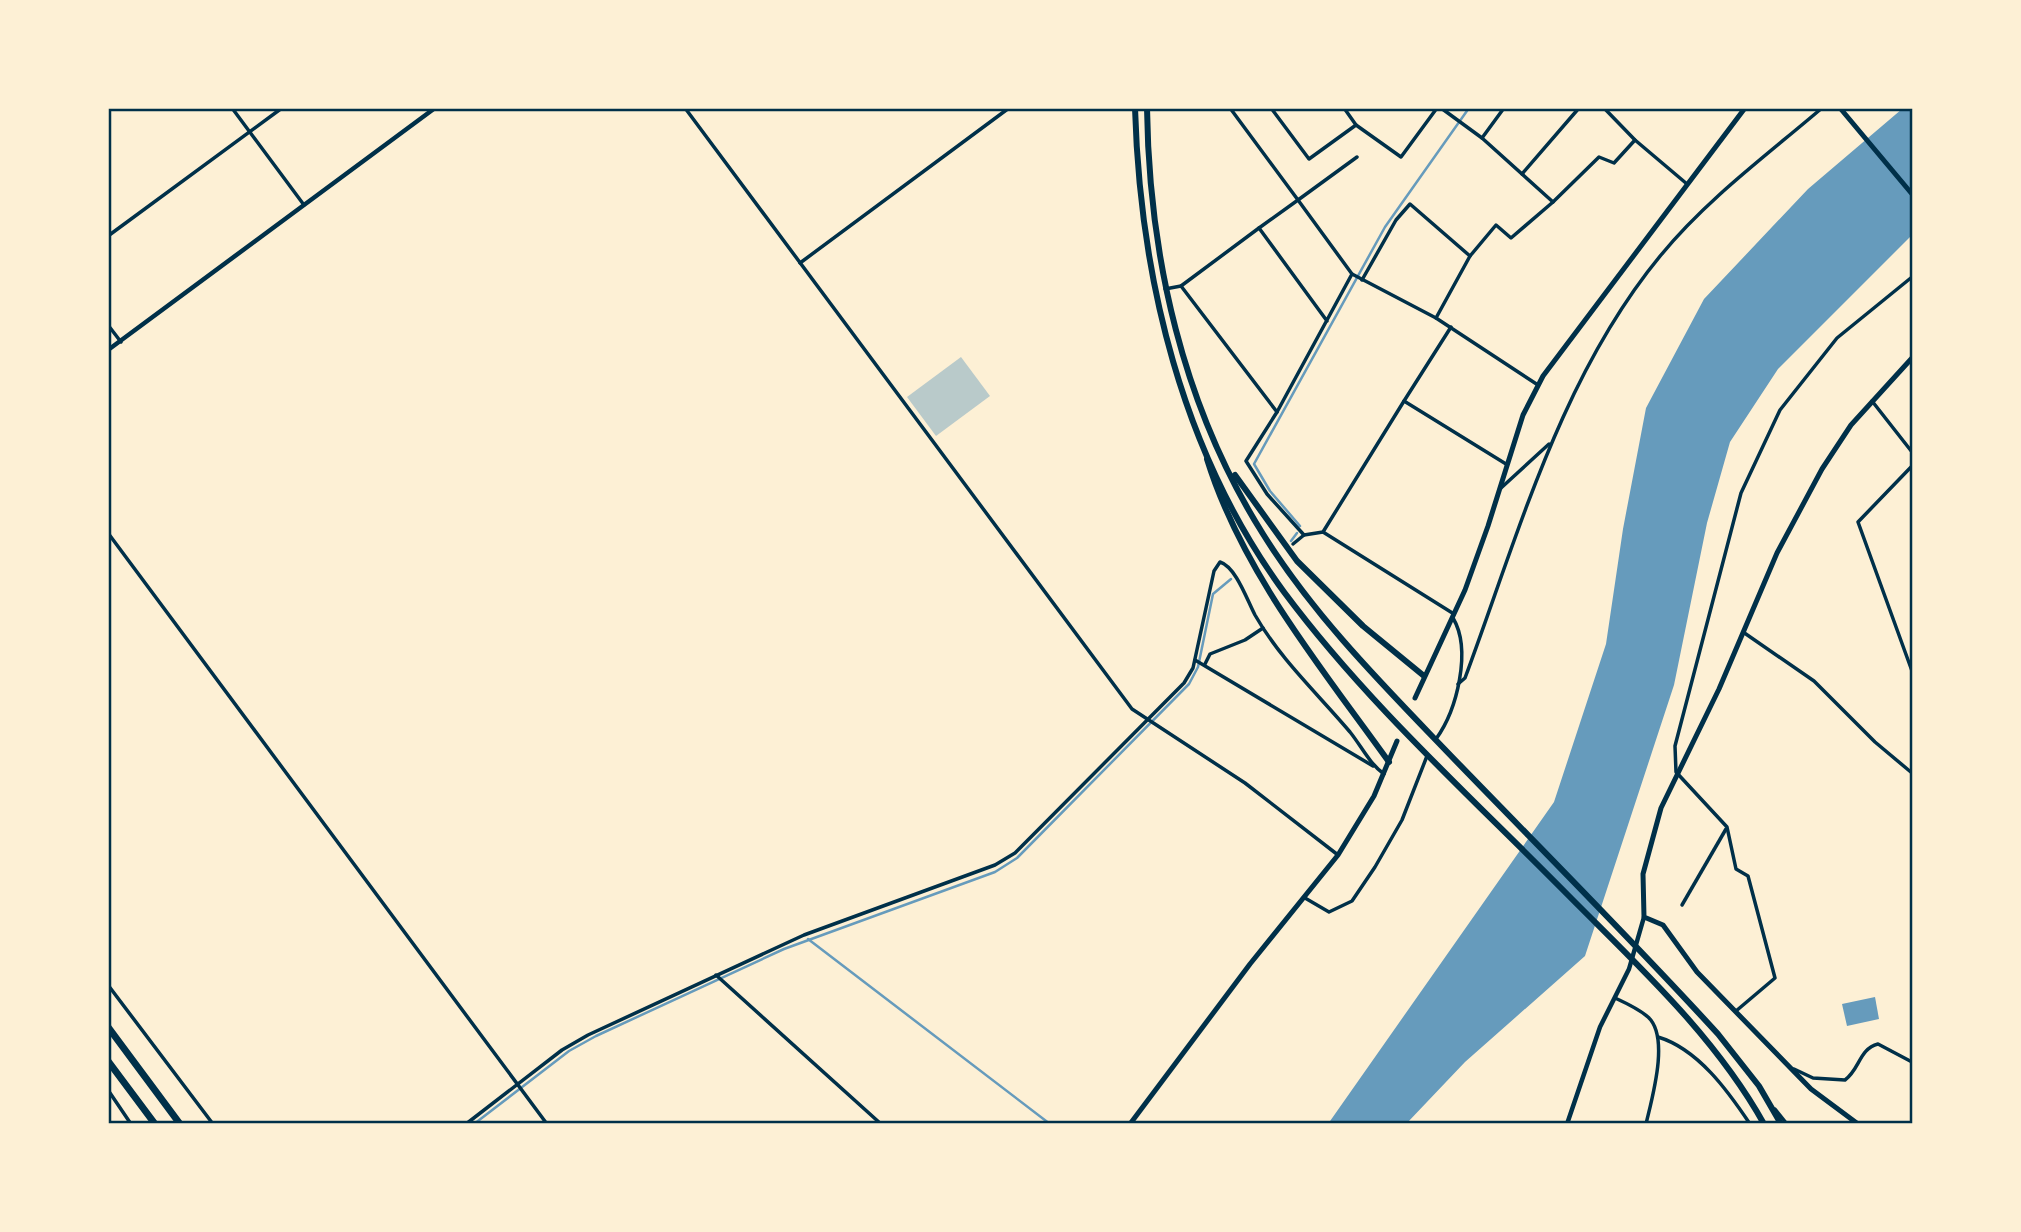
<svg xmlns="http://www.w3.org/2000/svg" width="2021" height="1232" viewBox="0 0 2021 1232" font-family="'Alegreya Sans',sans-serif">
<rect width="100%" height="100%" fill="#fdf0d5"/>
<!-- green -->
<polygon fill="#b9caca" points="961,357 990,396 936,436 907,397"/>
<!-- water -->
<g fill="#669bbc">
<polygon points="1902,109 1912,109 1912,235 1778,369 1730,442 1707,523 1674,685 1585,956 1465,1062 1407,1123 1328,1124 1554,802 1606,644 1623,529 1646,408 1704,299 1808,189"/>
<polygon points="1875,997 1879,1019 1847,1026 1842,1004"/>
</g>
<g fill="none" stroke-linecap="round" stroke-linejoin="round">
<!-- stream -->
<g stroke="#669bbc" stroke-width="2.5">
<polyline points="1300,526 1270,491 1254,464 1385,227 1469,108"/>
<polyline points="1291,541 1297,533"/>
<polyline points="808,939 1050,1124"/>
<polyline points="474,1124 569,1051 596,1036 784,949 995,872 1017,858 1189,684 1198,667 1213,594 1231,579"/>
</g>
<!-- minor -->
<g stroke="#003049" stroke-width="3.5">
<polyline points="232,108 304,205"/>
<polyline points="685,108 1132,709 1245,783 1338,855"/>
<polyline points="1230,108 1298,200 1357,157"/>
<polyline points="1271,108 1309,159 1356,125 1401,157 1437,108"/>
<polyline points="1344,108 1356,125"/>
<polyline points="1604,108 1635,140 1687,184"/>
<polyline points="1482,138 1504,108"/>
<polyline points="1522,174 1579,108"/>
<polyline points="1553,202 1599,157 1614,163 1635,140"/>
<polyline points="108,236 282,108"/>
<polyline points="800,263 1009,108"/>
<polyline points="1352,274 1436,318 1538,385"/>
<polyline points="1362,280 1396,220 1410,204 1470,256 1496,225 1511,238 1553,202 1482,138 1441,108"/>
<polyline points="1181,286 1277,412"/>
<polyline points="1165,289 1181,286 1259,228"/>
<polyline points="1436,318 1470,256"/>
<polyline points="1327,321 1259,228 1298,200 1352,274 1277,412 1246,461 1267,494 1304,535 1323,532 1404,401 1506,464"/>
<polyline points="108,325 121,342"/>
<polyline points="1404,401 1451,327"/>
<polyline points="1872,401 1912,452"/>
<polyline points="1912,466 1858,522 1912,671"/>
<polyline points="1501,488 1549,444"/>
<polyline points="1323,532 1454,614"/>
<polyline points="108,533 547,1124"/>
<polyline points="1293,544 1304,535"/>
<polyline points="1743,632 1814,681 1875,742 1912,773"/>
<polyline points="1195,660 1373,766"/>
<polyline points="1205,664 1210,654 1245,640 1263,628"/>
<path d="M1458 684 1465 678C1519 533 1561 376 1661 255 1707 199 1767 155 1822 108"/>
<path d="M1436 739C1457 710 1472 650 1453 618"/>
<polyline points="1305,898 1329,912 1352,901 1375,867 1402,820 1427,756"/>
<polyline points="1682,905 1726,829"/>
<polyline points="716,975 881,1124"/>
<polyline points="108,985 213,1124"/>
<path d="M1615 998C1626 1003 1639 1009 1648 1017 1670 1037 1652 1098 1646 1124"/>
<polyline points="1736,1011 1775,978 1748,876 1736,869 1727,827 1676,772 1675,746 1741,493 1780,410 1837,338 1912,277"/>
<path d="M1658 1037C1698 1049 1728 1091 1750 1124"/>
<path d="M1794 1069 1813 1078 1845 1080C1860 1069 1859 1049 1878 1044L1912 1062"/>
<polyline points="108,1090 131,1124"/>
<polyline points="1775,1109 1787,1124"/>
<path d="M466 1124 562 1050 588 1035 804 935 995 865 1015 853 1184 683 1193 668 1214 571 1220 562C1236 567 1247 600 1255 615 1280 659 1318 694 1350 732 1362 747 1369 763 1384 774"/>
</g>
<!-- tertiary -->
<g stroke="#003049" stroke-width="4.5">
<polyline points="108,350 435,108"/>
<polyline points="1567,1124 1600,1027 1629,969 1644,917"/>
</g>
<!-- secondary -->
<g stroke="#003049" stroke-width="5">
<polyline points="1840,108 1912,194"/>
<polyline points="1415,698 1465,590 1488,526 1523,415 1543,376 1745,108"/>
<polyline points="1130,1124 1250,964 1338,855 1374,796 1397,741"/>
<polyline points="1858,1124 1811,1089 1697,972 1663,925 1644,917 1643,874 1661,808 1719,689 1777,553 1822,469 1851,425 1912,358"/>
</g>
<!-- trunk -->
<g stroke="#003049" stroke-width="6">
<path d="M1135 108C1140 278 1182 453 1284 592 1365 701 1468 794 1563 890 1634 962 1714 1034 1764 1124"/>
<path d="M1147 108C1149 257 1183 407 1263 534 1316 619 1387 689 1456 761 1544 852 1633 941 1718 1034L1759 1086 1781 1124"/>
<path d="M1207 459C1242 572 1321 667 1389 762"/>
<polyline points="1235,475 1297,561 1363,626 1424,676"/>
</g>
<!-- motorway -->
<g stroke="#003049" stroke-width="7">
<polyline points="108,1027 180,1124"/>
<polyline points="108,1061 155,1124"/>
</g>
</g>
<!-- border -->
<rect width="2021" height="1232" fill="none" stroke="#fdf0d5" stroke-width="220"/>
<rect x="110" y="110" width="1801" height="1012" fill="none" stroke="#003049" stroke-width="2.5"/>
</svg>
